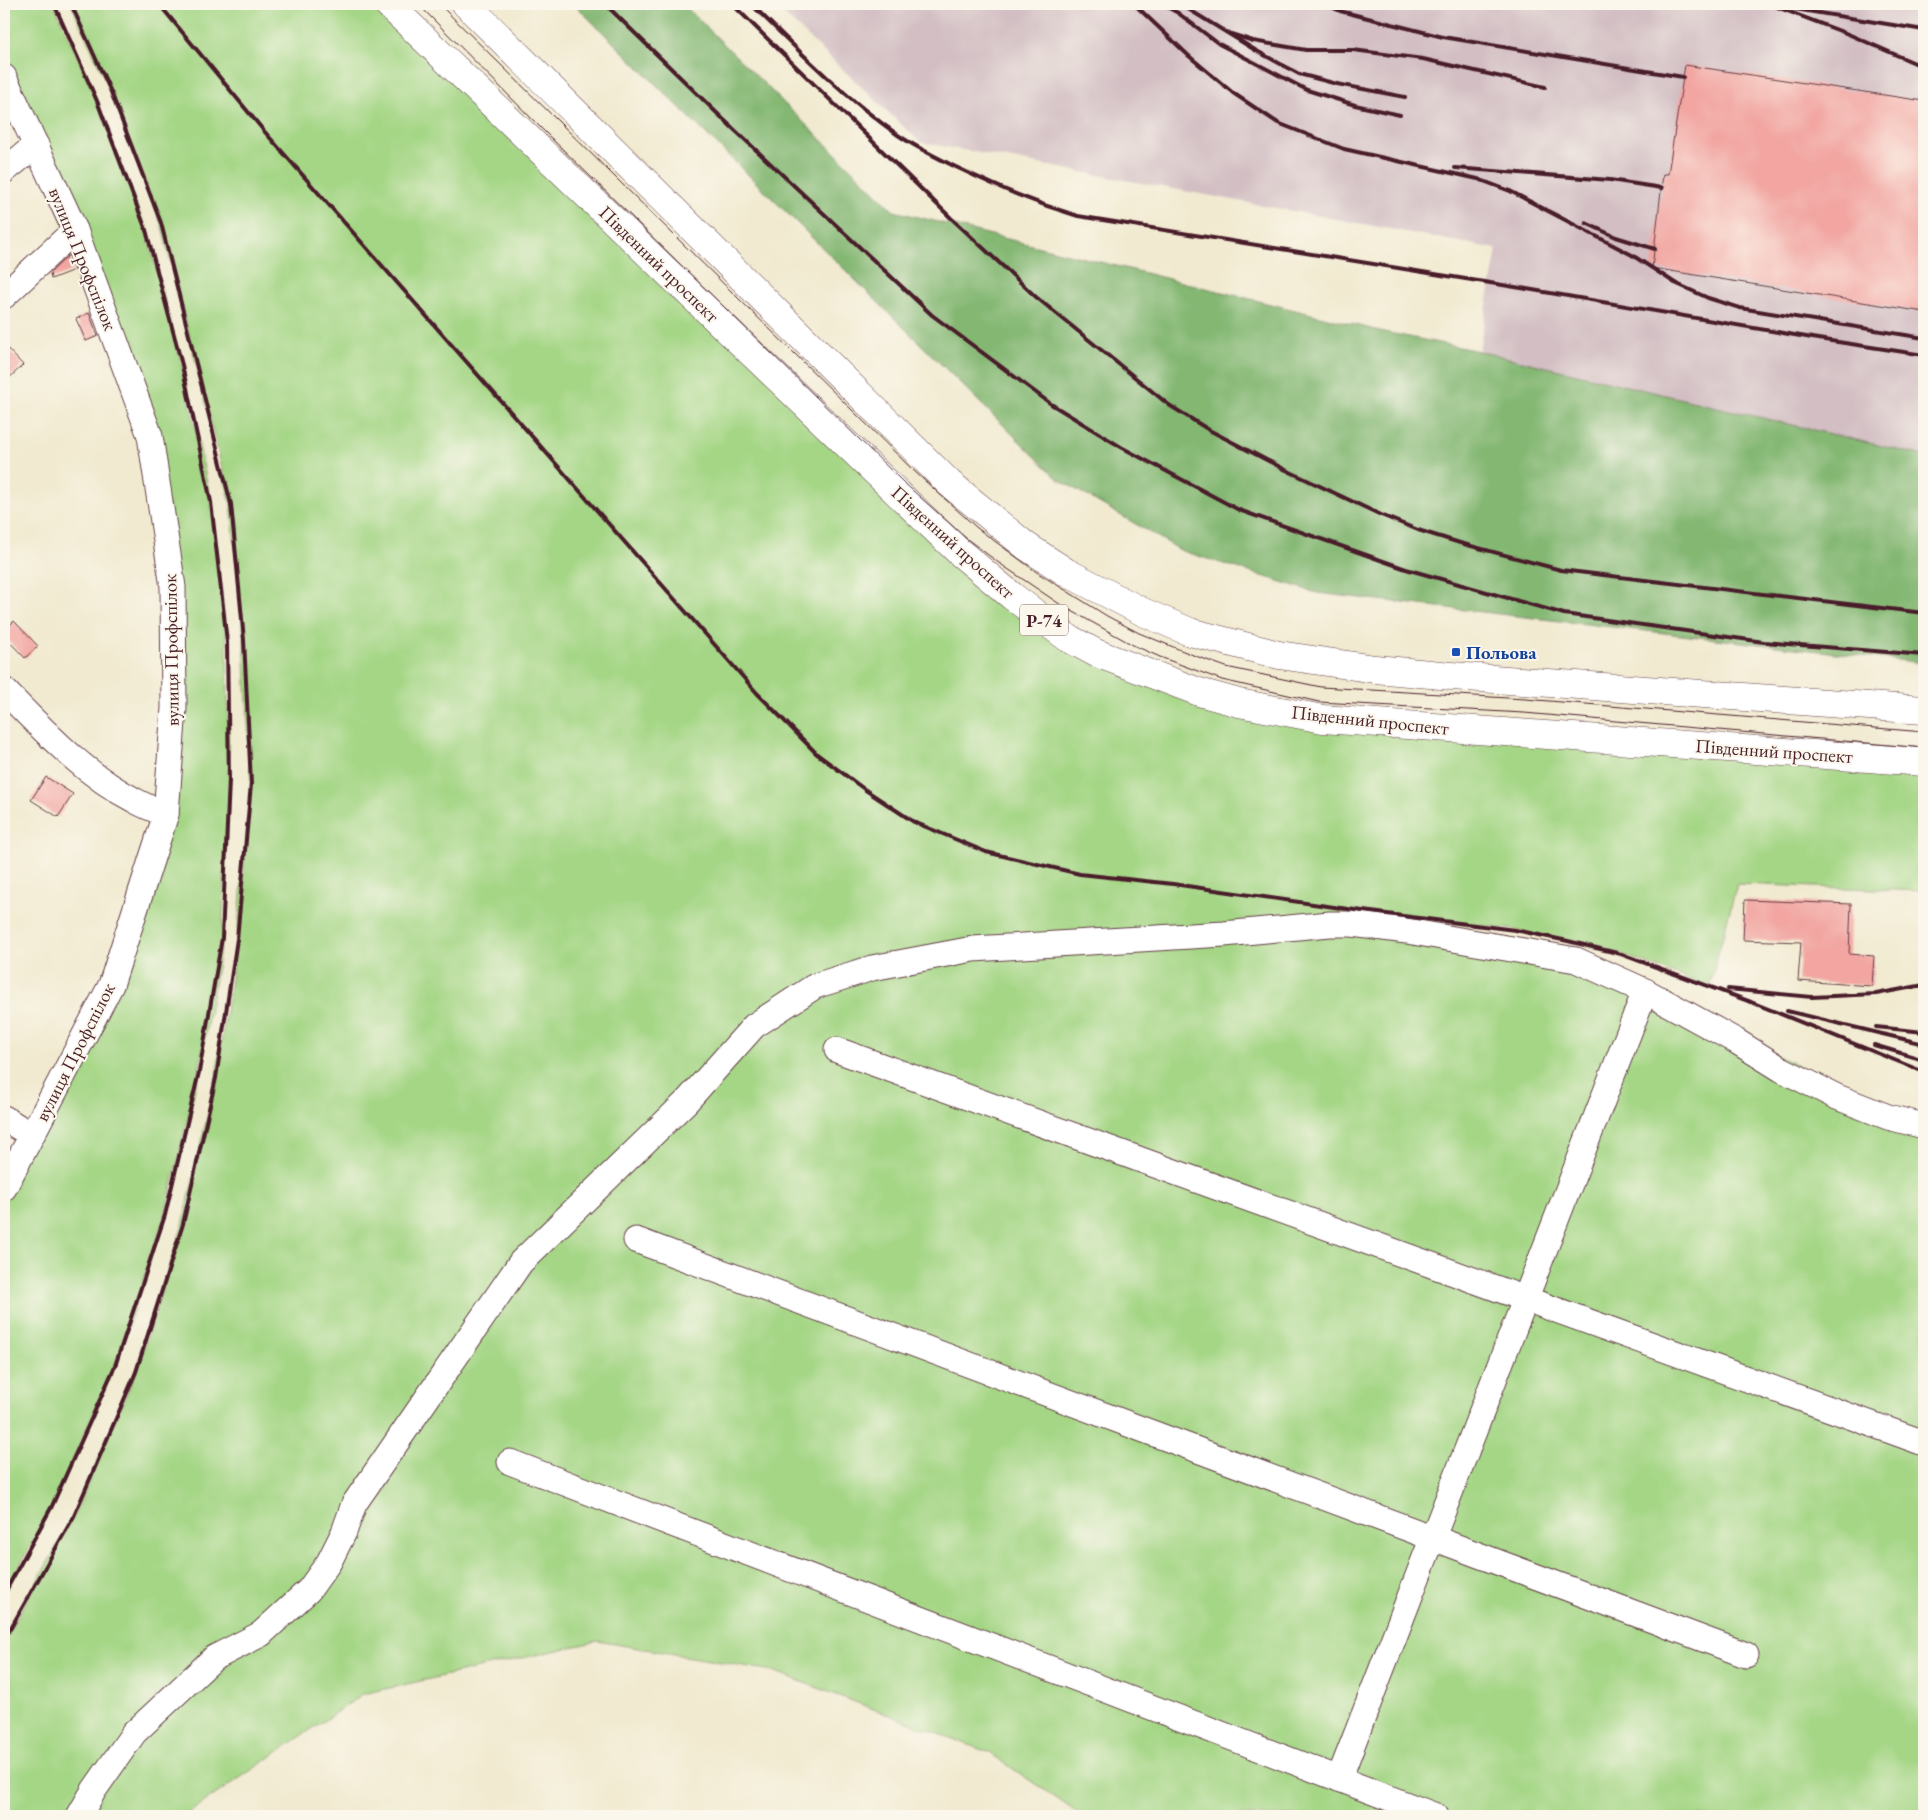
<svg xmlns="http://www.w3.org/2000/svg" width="1928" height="1820" viewBox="0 0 1928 1820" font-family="'EB Garamond',serif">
<rect width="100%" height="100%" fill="#fbf7ec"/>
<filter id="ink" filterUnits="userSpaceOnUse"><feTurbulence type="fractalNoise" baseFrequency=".02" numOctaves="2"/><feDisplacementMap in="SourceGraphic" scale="10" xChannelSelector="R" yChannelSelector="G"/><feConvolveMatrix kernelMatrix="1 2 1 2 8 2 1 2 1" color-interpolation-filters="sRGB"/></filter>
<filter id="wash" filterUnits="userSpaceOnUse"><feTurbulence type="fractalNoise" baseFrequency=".0096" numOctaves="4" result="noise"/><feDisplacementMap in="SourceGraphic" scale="20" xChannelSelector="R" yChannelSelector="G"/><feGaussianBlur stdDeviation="1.12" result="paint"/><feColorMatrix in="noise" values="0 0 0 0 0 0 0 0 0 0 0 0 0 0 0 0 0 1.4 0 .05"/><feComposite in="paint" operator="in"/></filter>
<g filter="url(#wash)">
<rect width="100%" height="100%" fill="#f1ead0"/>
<!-- industrial -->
<polygon fill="#d2bec3" points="773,4 1924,4 1924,456 1479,351 1497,249 920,142"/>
<!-- green -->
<g fill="#a4d685" stroke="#777a58">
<polygon points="4,4 54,4 97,101 146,230 182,365 211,502 227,642 229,780 222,938 199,1072 165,1215 115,1366 52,1506 4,1594 4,1188 111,985 166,814 174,708 150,436 4,77"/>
<polygon points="71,4 388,4 1068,638 1239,703 1924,762 1924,891 1737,884 1709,987 1621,954 1568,941 1515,930 1355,910 1352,924 1576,960 1924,1126 1924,1816 1082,1816 990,1753 773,1671 598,1641 363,1694 184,1816 4,1816 4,1640 74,1516 136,1372 183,1224 216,1078 237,939 251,784 244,640 231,504 161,223 111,92"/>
</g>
<!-- forest -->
<polygon fill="#83b772" stroke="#666b4e" points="574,4 683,4 894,211 1384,332 1479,351 1924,456 1924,663 1317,593 1182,551 1058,479"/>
<g id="blocks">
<!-- building -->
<g fill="#f2a5a1">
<polygon points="1685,65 1924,101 1924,312 1652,268 1663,174 1668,174"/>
<polygon points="69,255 74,270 51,279 50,273"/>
<polygon points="89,313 98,336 86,341 76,319"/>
<polygon points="4,345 23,365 4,383"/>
<polygon points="14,621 38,646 25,658 4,636 4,631"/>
<polygon points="46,777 73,794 58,817 31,800"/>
<polygon points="1745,900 1851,904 1849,954 1874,956 1872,986 1798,981 1801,942 1743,940"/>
</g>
</g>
</g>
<g filter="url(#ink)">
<use href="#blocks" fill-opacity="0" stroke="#633d44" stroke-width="1"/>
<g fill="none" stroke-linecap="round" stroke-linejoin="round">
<defs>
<g id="minor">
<polyline points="4,77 75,230 150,436 173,587 174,708 166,814 111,985 4,1188"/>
<polyline points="4,171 36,145"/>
<polyline points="4,296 75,230"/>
<path d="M4 690C43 730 84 774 134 800 144 806 155 810 166 814"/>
<polyline points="837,1050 1924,1443"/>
<polyline points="4,1118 31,1135"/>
<polyline points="636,1240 1746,1655"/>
<polyline points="510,1462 1436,1816"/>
<polyline points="1339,1779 1645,991"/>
<polyline points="79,1816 94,1790 134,1733 214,1658 261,1634 309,1590 329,1562 344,1532 354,1504 521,1262 687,1101 754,1026 815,986 872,968 973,949 1224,934 1330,924 1352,924 1407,931 1576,960 1645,991 1736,1041 1781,1069 1837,1097 1888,1117 1924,1126"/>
</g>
<g id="major">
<polyline points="388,4 958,551 1012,596 1068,638 1096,653 1199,692 1239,703 1323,719 1924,762"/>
<polyline points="466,4 949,483 1026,546 1066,572 1143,612 1190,632 1279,655 1375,669 1452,676 1924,710"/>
</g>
</defs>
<!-- minor casing -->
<use href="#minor" stroke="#633d44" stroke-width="27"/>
<!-- major casing -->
<use href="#major" stroke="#633d44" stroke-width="29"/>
<!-- minor -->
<use href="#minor" stroke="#fff" stroke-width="25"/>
<!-- major -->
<use href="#major" stroke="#fff" stroke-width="28"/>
<!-- tram -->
<g stroke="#4a1f2b" stroke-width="1">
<polyline points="418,4 547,134 902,481 967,539 999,563 1061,605 1133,645 1160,657 1222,680 1319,702 1524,713 1924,748"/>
<polyline points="439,4 913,470 977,528 1038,573 1107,616 1139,633 1193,655 1226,667 1321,687 1525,699 1924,732"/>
</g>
<!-- rail -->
<g stroke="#4a1f2b" stroke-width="4">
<polyline points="159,4 264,131 757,693 817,754 864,789 914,822 986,852 1080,874 1173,884 1355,910 1515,930 1568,941 1621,954 1751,1002 1924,1072"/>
<polyline points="605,4 723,119 932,315 1051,404 1121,447 1239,510 1406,569 1564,614 1764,642 1924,655"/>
<polyline points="732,4 951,218 1036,297 1169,405 1209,430 1284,469 1381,515 1418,530 1460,543 1561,570 1924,613"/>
<path d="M751 4C798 50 844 97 898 135 917 148 938 158 958 168 1000 188 1034 203 1078 216L1521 288 1818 339 1924 355"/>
<polyline points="1134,4 1189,56 1233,93 1278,123 1344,149 1478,179 1510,191 1632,255 1675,283 1708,298 1740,308 1924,338"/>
<polyline points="1162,4 1178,13 1219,44 1307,90 1355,105 1400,115"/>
<polyline points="1180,4 1255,50 1299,74 1337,84 1405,97"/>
<polyline points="1325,4 1340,11 1443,37 1683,77"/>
<polyline points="1772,5 1848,34 1924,67"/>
<polyline points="1795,9 1924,30"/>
<polyline points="1228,33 1253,41 1306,50 1353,50 1423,59 1545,87"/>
<polyline points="1455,168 1610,180 1662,188"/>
<polyline points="1586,223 1616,237 1655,249"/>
<polyline points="1728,989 1812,997 1876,994 1924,985"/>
<polyline points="1787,1011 1924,1044"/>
<polyline points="1876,1027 1924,1032"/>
<polyline points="1874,1045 1924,1060"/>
<polyline points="4,1594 52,1506 115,1366 165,1215 199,1072 222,938 229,780 227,642 211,502 182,365 146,230 97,101 54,4"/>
<polyline points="4,1640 74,1516 136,1372 183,1224 216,1078 237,939 251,784 244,640 231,504 161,223 111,92 71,4"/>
</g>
</g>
</g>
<!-- markers -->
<rect fill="#1a4fb4" stroke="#fbf7ec" stroke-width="2" x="1451" y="647" width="10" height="10" rx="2.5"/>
<g text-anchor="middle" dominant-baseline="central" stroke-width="4" stroke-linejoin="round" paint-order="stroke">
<!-- shield labels -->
<rect fill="#fbf7ec" stroke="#7f6065" stroke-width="1" x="1020" y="604.5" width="48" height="31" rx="4"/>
<g font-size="18" font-weight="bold" fill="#4a1f2b">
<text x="1044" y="620">Р-74</text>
</g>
<!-- street labels -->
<g font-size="19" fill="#4a1f2b" stroke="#fbf7ec">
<text transform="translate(83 259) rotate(68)">вулиця Профспілок</text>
<text transform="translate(659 264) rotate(44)">Південний проспект</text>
<text transform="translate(953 542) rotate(42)">Південний проспект</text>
<text transform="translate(171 650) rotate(-91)">вулиця Профспілок</text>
<text transform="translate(1370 720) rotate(6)">Південний проспект</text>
<text transform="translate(1774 751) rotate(4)">Південний проспект</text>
<text transform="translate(75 1052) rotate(-63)">вулиця Профспілок</text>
</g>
<!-- transit labels -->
<g font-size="19" font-weight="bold" fill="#164399" stroke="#fbf7ec" text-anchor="start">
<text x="1466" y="652">Польова</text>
</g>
</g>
<!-- margin -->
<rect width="1928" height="1820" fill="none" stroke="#fbf7ec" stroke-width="20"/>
</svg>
